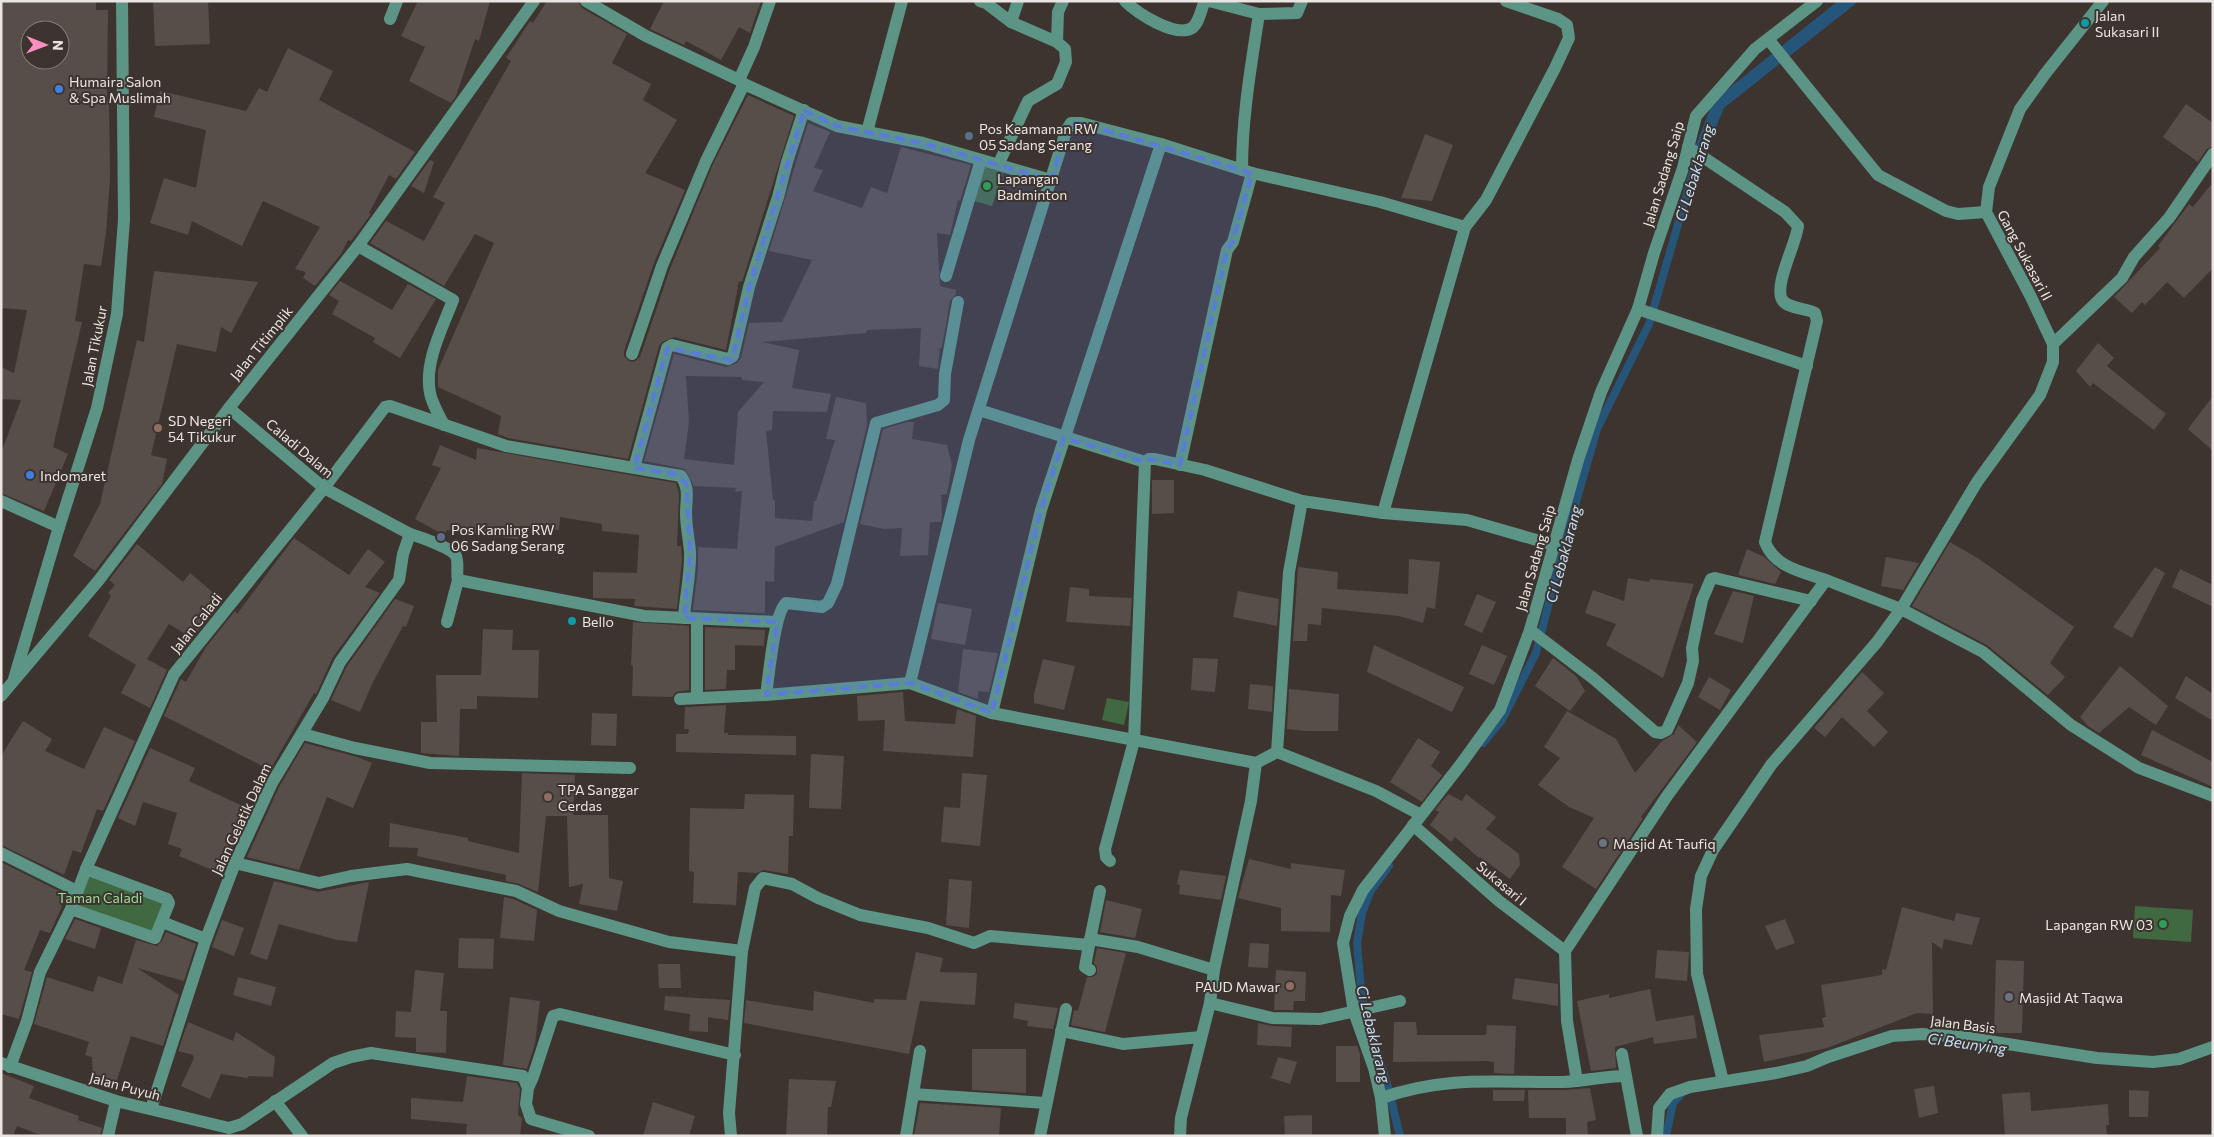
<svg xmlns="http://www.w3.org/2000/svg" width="2214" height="1137" viewBox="0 0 2214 1137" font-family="Commissioner,sans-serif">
<rect width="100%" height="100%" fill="#3d3430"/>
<!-- green -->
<g fill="#416941">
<polygon points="981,166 1003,173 992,206 971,200"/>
<polygon points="1107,698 1129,702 1124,725 1102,720"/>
<polygon points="89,872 167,904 155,936 73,909"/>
<polygon points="2135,906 2193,910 2191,942 2133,938"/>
</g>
<!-- water -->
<polygon fill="#26557a" points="1838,1 1859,1 1724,108 1701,163 1691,158 1713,101"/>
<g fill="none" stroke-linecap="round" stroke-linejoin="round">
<!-- stream -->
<g stroke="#26557a" stroke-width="8">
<polyline points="1483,743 1502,720 1536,653 1566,537 1597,429 1649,324 1699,152"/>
<polyline points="1389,866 1370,892 1362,913 1357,943 1362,1000 1388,1087 1400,1136"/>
<polyline points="1666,1136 1673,1103 1682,1093"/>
</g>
</g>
<!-- building -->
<g fill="#574e4a" fill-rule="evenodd">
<path d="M1 1H96V10H108L107 99H109L110 179 106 233 101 266 84 264 75 321 82 322 53 447 68 454 44 511 1 493V453L21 400 1 399V367L14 373 27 310 1 308ZM30 30H60V60H30Z"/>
<polygon points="153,1 208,1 210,44 155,46"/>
<polygon points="418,1 490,1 479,41 475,39 456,96 451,103 409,81 425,47 401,36"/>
<polygon points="547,1 578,1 582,8 627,34 612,63 651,84 643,100 677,120 645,173 685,190 654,263 624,351 624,356 629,361 634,362 640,357 670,269 713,164 748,95 794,116 742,282 739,281 726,350 674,337 662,342 659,346 628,459 508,438 498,434 501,416 438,387 438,370 494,243 475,234 444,286 370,243 386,221 424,241 445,203 433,197 511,61 506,58 530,21 533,23"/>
<polygon points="664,1 761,1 750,33 739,27 721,60 686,41 684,45 650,29"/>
<polygon points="288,48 333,71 319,100 415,152 396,179 389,175 369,213 371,214 351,241 348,240 341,254 315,286 303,278 306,272 295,269 320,227 263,201 242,246 192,221 188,235 150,223 164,178 196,188 206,130 154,117 160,91 246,111 259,88 267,92"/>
<polygon points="2186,104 2213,123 2213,146 2207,149 2198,162 2163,137"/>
<path d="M808 123 830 132 814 168 823 170 813 191 862 208 871 187 887 193 901 147 971 165 960 201 958 200 950 235 937 233 940 286 956 290V294L950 301 942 348H940L938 369 919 366 921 328 867 330 866 333 762 342 799 350 792 388 831 394 827 412 773 411 772 430 766 431 773 500H775V518L812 521 814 501H816L835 440 826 439 836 397 866 403 867 425 844 522 775 547 774 582 765 581V613L693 610 698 568V547L737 549 742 491 735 492 736 488 694 486 685 469 644 461 674 354 726 367 737 363 741 358 749 323 782 322 812 260 769 251ZM686 376 742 377V380L764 382 738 412 734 465 684 459 689 422Z"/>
<polygon points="1425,134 1453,145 1432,201 1401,198"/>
<polygon points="430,160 434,162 424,193 411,186"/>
<polygon points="2213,182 2213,268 2184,298 2167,282 2145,305 2142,302 2132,313 2114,297 2160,248 2158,246 2189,204 2193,207"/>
<polygon points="154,271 258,282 231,333 221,327 216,352 177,344 151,455 167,459 162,484 95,571 73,556 100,504 137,340 144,342"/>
<polygon points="340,281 392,310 408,284 436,299 400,358 373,342 375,338 332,314 339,301 329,295"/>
<polygon points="2098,343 2114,358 2107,366 2166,414 2154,430 2093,383 2090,387 2076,371"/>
<polygon points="2213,396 2213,451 2188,429"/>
<polygon points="907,422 914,422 912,439 947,445 952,465 947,494 941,495 942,515 941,522 930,522 928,555 900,556 902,528 884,529 860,524 883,429"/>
<polygon points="440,445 476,460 477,448 676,483 679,494 677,546 681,546 682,560 677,609 634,606 635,599 593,598 593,572 637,573 639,535 602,531 602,524 560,517 559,530 520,526 518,539 447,530 444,535 415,519 441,468 432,465"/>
<polygon points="1152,480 1174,480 1174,513 1152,514"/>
<polygon points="294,538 349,575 368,549 385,562 365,587 380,593 333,657 316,694 314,693 270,770 164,716 181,679 186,682 206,647 235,611 237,614"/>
<polygon points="1950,542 1979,559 2074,627 2050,663 2065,677 2048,695 1987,645 1912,606"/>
<polygon points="137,544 183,582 190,573 223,601 192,638 169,624 147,659 167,670 150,708 121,693 136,665 88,636 111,596 108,593 115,585 109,580"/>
<polygon points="1747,549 1764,557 1781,572 1775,584 1738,575"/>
<polygon points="1886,557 1919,563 1903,590 1881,586"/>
<polygon points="1409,559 1440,562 1435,609 1427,607 1423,623 1399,616 1322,608 1321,625 1308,624 1307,641 1293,641 1298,567 1338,572 1337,589 1408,594"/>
<polygon points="2155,567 2165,573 2132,638 2113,627"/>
<polygon points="2180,569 2213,585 2213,607 2172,587"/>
<polygon points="1628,578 1649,582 1650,579 1694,584 1663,678 1606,645 1616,624 1585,613 1593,590 1624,601"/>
<polygon points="1070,587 1089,589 1089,596 1132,598 1130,626 1066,622"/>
<polygon points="1238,591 1279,599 1277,626 1233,617"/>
<polygon points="1733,591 1754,596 1743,643 1714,634"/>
<polygon points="1477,594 1496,602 1482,633 1464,625"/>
<polygon points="395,599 414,606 406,627 403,626 373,682 360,712 331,700 347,666"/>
<polygon points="938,603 972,609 965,645 931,639"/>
<polygon points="633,622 689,626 689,690 676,692 672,697 632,696 633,666 631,665"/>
<polygon points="705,627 765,630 764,646 735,645 735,670 727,670 726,689 705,690"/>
<polygon points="483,629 513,630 512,650 539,650 538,698 477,696 477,709 460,709 459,756 421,753 421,722 437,722 436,675 481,675"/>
<polygon points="1374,645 1464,687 1452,712 1367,672"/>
<polygon points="1482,645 1507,656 1494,685 1469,674"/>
<polygon points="963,649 998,653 989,692 978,691 978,699 958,692"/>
<polygon points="1193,658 1218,659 1215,692 1191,690"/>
<polygon points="1553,658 1576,676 1585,691 1570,711 1535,686"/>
<polygon points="1043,659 1075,666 1064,710 1034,703 1034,694"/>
<polygon points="2120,666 2168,706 2156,725 2129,707 2099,733 2088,726 2080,717"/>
<polygon points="1862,672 1884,693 1867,711 1888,732 1874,747 1842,717 1825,737 1814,728"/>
<polygon points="2186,676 2213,694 2213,721 2175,698"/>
<polygon points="1709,677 1731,690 1720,710 1698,697"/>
<polygon points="1250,684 1273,686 1272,712 1248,709"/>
<polygon points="1289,689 1339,694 1338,731 1306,731 1287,729"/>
<polygon points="903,692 905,721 955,724 957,709 976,716 973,757 883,751 885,720 858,721 857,696"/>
<polygon points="726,705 724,733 728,733 728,735 796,736 796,755 676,752 676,734 688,734 689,729 684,729 685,707"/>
<polygon points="1567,711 1616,739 1635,773 1662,741 1674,734 1678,725 1697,742 1641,817 1643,818 1596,889 1562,867 1594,818 1569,807 1538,785 1560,758 1544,747"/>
<polygon points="592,713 617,714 616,746 591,745"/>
<polygon points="23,721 52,739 45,751 84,769 104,727 135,741 103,811 97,809 81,853 73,850 64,875 1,845 1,756"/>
<polygon points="2152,730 2213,762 2213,787 2141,755"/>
<polygon points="1418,738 1440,752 1431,766 1442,775 1422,802 1390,782"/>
<polygon points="305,743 357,757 372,763 353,808 327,797 299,870 247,857 279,787"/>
<polygon points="150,748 195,768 189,781 251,810 231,851 226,850 217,872 179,856 182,849 168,844 177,813 143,802 135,826 118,818"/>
<polygon points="811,754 844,756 841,809 809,808"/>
<polygon points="522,773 575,775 573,815 608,815 609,878 623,881 617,911 579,904 583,884 569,887 567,816 546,816 538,892 519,884 506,881 506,875 417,856 418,848 389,847 390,823 468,838 468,841 519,853"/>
<polygon points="962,773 987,775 980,846 941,842 944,807 960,808"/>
<polygon points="745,794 794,795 793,836 789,836 788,874 764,870 757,873 738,872 736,905 693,903 694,872 689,871 690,808 744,809"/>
<polygon points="1448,794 1462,801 1466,794 1496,817 1486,829 1519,854 1520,865 1510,879 1480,857 1479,858 1455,837 1451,842 1430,825 1439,812 1435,810"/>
<polygon points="1249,859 1291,869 1291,863 1345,870 1341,896 1331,895 1330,932 1281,931 1281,908 1238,898"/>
<polygon points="1,862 67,895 50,933 40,930 24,970 32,972 19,1019 1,1014"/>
<polygon points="1180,870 1226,876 1221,900 1179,894 1180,885 1177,884"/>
<polygon points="949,879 972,881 969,928 946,925"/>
<polygon points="274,881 318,892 369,882 357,942 337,940 279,924 267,960 250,954"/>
<polygon points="504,897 513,899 537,910 534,941 500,938"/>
<polygon points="1106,900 1142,909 1135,938 1100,932"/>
<polygon points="1902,907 1954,921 1956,913 1980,918 1972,945 1944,939 1942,949 1932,942 1933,1014 1917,1013 1827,1048 1764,1062 1759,1035 1824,1027 1822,1018 1826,1017 1821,985 1882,975 1882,969 1886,970"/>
<polygon points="75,919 101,928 95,949 65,939"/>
<polygon points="1785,919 1795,943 1776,950 1765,926"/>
<polygon points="222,920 244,928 234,956 212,947"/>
<polygon points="166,932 196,944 184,981 137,968 179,995 163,1046 131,1036 116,1083 93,1076 92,1057 85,1055 89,1042 34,1024 47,977 93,992 98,976 122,984 136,940 157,946 162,941"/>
<polygon points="459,938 494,939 493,969 458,968"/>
<polygon points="1250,943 1269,944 1268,968 1248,967"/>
<polygon points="1097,948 1126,953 1105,1032 1071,1025 1074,1010 1078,1011 1087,977 1093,977 1097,974 1097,967 1094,963"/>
<polygon points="1657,950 1689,952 1687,981 1655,978"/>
<polygon points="916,952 943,958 940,972 977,973 975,1005 920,1001 909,1054 744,1023 746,1000 813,1011 814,991 874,1003 874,999 906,1000"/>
<polygon points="1996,960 2024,961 2022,1033 1994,1033"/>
<polygon points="658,964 680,964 681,988 659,988"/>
<polygon points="415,970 444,973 440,1011 447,1011 446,1053 416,1052 416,1038 395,1037 396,1011 411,1012"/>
<polygon points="1276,970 1306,972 1305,1001 1294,1001 1293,1010 1274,1010"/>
<polygon points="238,977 276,987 271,1006 233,995"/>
<polygon points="1515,978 1558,984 1558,1006 1512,999"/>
<polygon points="1650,989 1656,1021 1694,1015 1697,1038 1654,1044 1653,1037 1615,1047 1616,1068 1591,1071 1577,1001 1609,994 1609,998"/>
<polygon points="665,996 730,1000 728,1020 708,1017 708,1032 689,1031 690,1014 664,1010"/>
<polygon points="510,997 540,1001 535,1044 527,1069 503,1065"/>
<polygon points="1015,1003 1058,1008 1053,1029 1027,1026 1028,1021 1013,1018"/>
<polygon points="188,1022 233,1041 236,1032 275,1057 273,1077 248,1076 247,1078 221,1074 210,1099 181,1086 194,1058 193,1055 178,1051"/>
<polygon points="1394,1022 1416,1022 1417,1035 1486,1035 1487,1025 1516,1026 1514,1074 1494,1073 1494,1062 1486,1061 1393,1062"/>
<polygon points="1258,1023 1272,1026 1292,1027 1291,1047 1257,1045"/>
<polygon points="1336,1046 1357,1046 1360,1054 1360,1082 1336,1082"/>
<polygon points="972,1049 1026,1049 1026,1093 972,1090"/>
<polygon points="1278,1057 1297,1062 1290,1084 1271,1078"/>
<polygon points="1,1073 34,1086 29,1098 79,1116 78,1120 102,1128 100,1136 43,1136 17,1126 13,1136 1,1136"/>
<polygon points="467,1076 517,1083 520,1089 518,1115 522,1118 520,1136 466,1136 467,1124 411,1119 411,1098 463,1102"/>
<polygon points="789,1079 836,1081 831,1107 828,1107 827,1136 786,1136"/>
<polygon points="1934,1086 1938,1113 1919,1118 1914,1089"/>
<polygon points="1590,1088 1596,1120 1587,1122 1588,1136 1566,1136 1566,1118 1529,1118 1528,1090 1564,1090"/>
<polygon points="1493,1090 1525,1090 1524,1101 1493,1101"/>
<polygon points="2129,1090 2149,1091 2148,1117 2129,1117"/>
<polygon points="2030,1092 2031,1111 2108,1104 2109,1125 2106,1125 2107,1136 2005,1136 2002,1094"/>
<polygon points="653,1102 695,1116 689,1136 643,1136"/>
<polygon points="920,1103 1001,1108 999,1136 914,1136"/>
<polygon points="1312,1115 1312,1136 1285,1136 1284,1116"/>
</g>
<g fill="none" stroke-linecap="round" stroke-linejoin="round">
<!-- minor -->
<g stroke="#5c9485" stroke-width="12">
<polyline points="586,1 646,36 739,80 744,84 837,126 923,143 1051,180"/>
<polyline points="980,1 986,3 1011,22"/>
<path d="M1125 1C1137 13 1175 38 1192 28 1199 23 1201 10 1204 3L1209 1"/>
<polyline points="1209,1 1259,14"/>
<polyline points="390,19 397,1"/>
<polyline points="1768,39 1878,175 1946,211 1958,214 1986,212"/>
<polyline points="1057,42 1058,12 1063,1"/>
<polyline points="739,80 754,47 770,1"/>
<polyline points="867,132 902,1"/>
<path d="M1688 147 1785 212 1798 226C1797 242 1772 288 1783 301 1790 309 1806 308 1815 313L1817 321 1765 542C1775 568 1803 572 1826 580"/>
<polyline points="999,163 1028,101 1057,84 1066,62 1065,49 1057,42 1011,22 1018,1"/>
<path d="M1242 170C1242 117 1251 66 1259 14L1297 13 1302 1"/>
<path d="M358 246 453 300C442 329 424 362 430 393 432 404 439 415 444 425"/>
<polyline points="946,276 981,160"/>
<polyline points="1638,309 1807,366"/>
<polyline points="2053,344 2122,278 2134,257 2169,218 2213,154"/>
<polyline points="632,354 662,266 706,161 744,84"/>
<path d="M229 408 324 488 410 534C420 537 452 548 456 556 459 563 456 573 458 580L644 616 777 622"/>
<polyline points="979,410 1145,462"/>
<polyline points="1180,465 1227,250 1233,242 1252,173"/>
<polyline points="634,468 667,348 672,345 728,359 733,356 749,287 778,197 787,162 804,110"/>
<polyline points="1,501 59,527"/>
<polyline points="1383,513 1467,520 1554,545"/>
<polyline points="447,622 458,580"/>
<polyline points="1530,630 1594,679 1655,732 1661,733 1667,730 1688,683 1693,661 1692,648 1702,600 1711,579 1715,578 1811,601"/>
<polyline points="14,679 59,527 97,408 117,314 124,219 122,1"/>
<polyline points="910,683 969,440 1066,131 1071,123 1081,123 1161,144 1252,173 1380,202 1465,227"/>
<path d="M766 695C769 676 774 613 786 603L822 607 828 603 837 584 876 423 938 405 944 400 945 374 958 302"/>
<polyline points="1,696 99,580 229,408 358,246 534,1"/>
<polyline points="697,698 697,619"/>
<polyline points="680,699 766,695 910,683 992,713 1256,763 1277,752 1289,572 1302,501 1383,513 1465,227 1486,200 1555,68 1569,38 1567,25 1558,19 1506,1"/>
<polyline points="992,713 1041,510 1161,144"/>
<polyline points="303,734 355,748 430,763 630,768"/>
<polyline points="1277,752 1376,791 1421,815"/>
<polyline points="1413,825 1499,901 1565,951"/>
<polyline points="1,853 77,891"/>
<polyline points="1110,861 1106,857 1105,849 1134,741 1145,462 1149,459 1155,459 1205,470 1302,501"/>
<polyline points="235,863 319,883 351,876 407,869 516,891 559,911 669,942 742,951"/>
<polyline points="71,909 155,938 169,903 167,899 86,869"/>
<polyline points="162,922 206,939"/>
<polyline points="1090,939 1138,947 1214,970"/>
<polyline points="1089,945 1085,967 1090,970"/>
<polyline points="1210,1003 1272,1018 1320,1019 1400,1001"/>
<polyline points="1061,1031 1123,1044 1201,1037"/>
<polyline points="1622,1054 1637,1136"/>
<polyline points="1,1063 116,1101 229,1128 242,1124 333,1063 351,1057 371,1053 523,1076 528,1088 526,1104 531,1119 589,1136"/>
<path d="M10 1067 27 1021 40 972 71 909 86 869 174 674 324 488 385 407 390 406 506 446 681 476C690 489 686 499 686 513 686 527 689 539 690 552 691 572 685 598 684 618"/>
<polyline points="1577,1081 1567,1021 1565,951 1667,796 1826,580 1901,609 1983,652 2071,725 2139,768 2213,796"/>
<polyline points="1723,1081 1697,974 1696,909 1701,876 1713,850 1771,765 1877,642 1901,609 1977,482 2040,395 2053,362 2053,344 2031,297 1986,212 1989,187 2020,109 2045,74 2103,1"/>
<polyline points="528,1088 533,1077 553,1016 560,1014 735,1055"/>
<polyline points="913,1094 920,1051"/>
<path d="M1381 1098C1447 1075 1497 1083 1564 1082 1585 1081 1605 1076 1625 1076"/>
<polyline points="275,1101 302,1136"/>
<polyline points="151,1109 206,939 235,863 272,783 323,698 340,662 399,580 403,554 410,534"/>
<polyline points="108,1136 116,1101"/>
<polyline points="731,1136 729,1113 742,951 755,888 763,878 792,884 818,898 860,915 928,928 974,943 990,936 1089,945 1100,891"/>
<polyline points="906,1136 913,1094 1046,1103"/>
<polyline points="1040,1136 1066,1009"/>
<polyline points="1180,1136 1181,1118 1210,1003 1214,970 1251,801 1256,763"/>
<polyline points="1385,1136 1381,1098 1374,1068 1354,1012 1343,943 1350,916 1363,890 1461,764 1500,710 1530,630 1578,460 1601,392 1638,309 1654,253 1683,168 1696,116 1755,49 1817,1"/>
<polyline points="1657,1136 1659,1108 1670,1094 1690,1087 1776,1073 1807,1066 1828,1057 1892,1036 1922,1034 1963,1037 2097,1058 2153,1062 2179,1059 2213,1047"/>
</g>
</g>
<!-- marked area -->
<path fill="#5a7bdb" fill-opacity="0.2" stroke="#5a7bdb" stroke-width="4" stroke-dasharray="10 6" stroke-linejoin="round" d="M804 110 837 126 923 143 1051 180 1066 131 1071 123H1081L1252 173 1233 242 1227 250 1180 465 1149 459 1145 462 1064 438 1041 510 992 713 910 683 766 695 777 622 684 618 690 552 686 483 674 474 634 468 667 348 732 360 749 287Z"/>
<!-- markers -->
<g fill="#0f9aa8" stroke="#3d3430" stroke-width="2">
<circle cx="2085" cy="23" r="5"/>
<circle cx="572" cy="621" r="5"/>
</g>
<g fill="#3f7fe0" stroke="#3d3430" stroke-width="2">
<circle cx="59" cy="89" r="5"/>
<circle cx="30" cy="475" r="5"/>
</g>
<g fill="#5c6f8a" stroke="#3d3430" stroke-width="2">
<circle cx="969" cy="136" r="5"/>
<circle cx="441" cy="537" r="5"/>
</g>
<g fill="#2e9e5b" stroke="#3d3430" stroke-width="2">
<circle cx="987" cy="186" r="5"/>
<circle cx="2163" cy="924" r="5"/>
</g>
<g fill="#8d6e63" stroke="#3d3430" stroke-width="2">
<circle cx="158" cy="428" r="5"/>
<circle cx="548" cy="797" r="5"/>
<circle cx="1290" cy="986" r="5"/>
</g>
<g fill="#6b7280" stroke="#3d3430" stroke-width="2">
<circle cx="1603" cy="843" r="5"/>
<circle cx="2009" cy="997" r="5"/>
</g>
<g text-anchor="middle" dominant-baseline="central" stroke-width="4" stroke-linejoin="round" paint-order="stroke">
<!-- poi labels -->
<g font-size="14" fill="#eae5e2" stroke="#3d3430" text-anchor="start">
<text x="2095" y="15">Jalan<tspan x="2095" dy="16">Sukasari II</tspan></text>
<text x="69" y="81">Humaira Salon<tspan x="69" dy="16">&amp; Spa Muslimah</tspan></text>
<text x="979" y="128">Pos Keamanan RW<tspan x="979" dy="16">05 Sadang Serang</tspan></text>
<text x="997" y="178">Lapangan<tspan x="997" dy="16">Badminton</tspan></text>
<text x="168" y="420">SD Negeri<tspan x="168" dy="16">54 Tikukur</tspan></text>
<text x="40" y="475">Indomaret</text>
<text x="451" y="529">Pos Kamling RW<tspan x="451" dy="16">06 Sadang Serang</tspan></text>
<text x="582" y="621">Bello</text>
<text x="558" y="789">TPA Sanggar<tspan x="558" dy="16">Cerdas</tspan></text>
<text x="1613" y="843">Masjid At Taufiq</text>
<text x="2153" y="924" text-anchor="end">Lapangan RW 03</text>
<text x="1280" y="986" text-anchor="end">PAUD Mawar</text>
<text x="2019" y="997">Masjid At Taqwa</text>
</g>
<!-- street labels -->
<g font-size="14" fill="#eae5e2" stroke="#3d3430">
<text transform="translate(1663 174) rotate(-73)">Jalan Sadang Saip</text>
<text transform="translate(2025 255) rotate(62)">Gang Sukasari Il</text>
<text transform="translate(261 343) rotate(-51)">Jalan Titimplik</text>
<text transform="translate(94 346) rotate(-79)">Jalan Tikukur</text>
<text transform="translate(300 448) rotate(40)">Caladi Dalam</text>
<text transform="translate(1535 558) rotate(-74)">Jalan Sadang Saip</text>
<text transform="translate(196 623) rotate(-51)">Jalan Caladi</text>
<text transform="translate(241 819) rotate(-65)">Jalan Gelatik Dalam</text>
<text transform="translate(1502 883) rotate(40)">Sukasari I</text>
<text transform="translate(1963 1024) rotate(7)">Jalan Basis</text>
<text transform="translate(125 1086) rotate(15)">Jalan Puyuh</text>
</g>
<!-- park labels -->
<g font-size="14" fill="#9bdb9a" stroke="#3d3430">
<text x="100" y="897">Taman Caladi</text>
</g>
<!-- water labels -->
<g font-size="15" font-style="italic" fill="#c5e0f8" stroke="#3d3430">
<text transform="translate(1694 173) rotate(-73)">Ci Lebaklarang</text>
<text transform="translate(1563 554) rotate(-75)">Ci Lebaklarang</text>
<text transform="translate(1374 1034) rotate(76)">Ci Lebaklarang</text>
<text transform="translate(1967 1043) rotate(8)">Ci Beunying</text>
</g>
</g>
<!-- border -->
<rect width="2214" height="1137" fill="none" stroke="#eae5e2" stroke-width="5"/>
<!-- north arrow -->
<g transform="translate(45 45) rotate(91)"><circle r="24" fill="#3d3430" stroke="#827b77"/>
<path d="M0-4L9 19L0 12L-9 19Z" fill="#fc8fc1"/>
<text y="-8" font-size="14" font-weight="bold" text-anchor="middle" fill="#eae5e2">N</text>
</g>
</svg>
